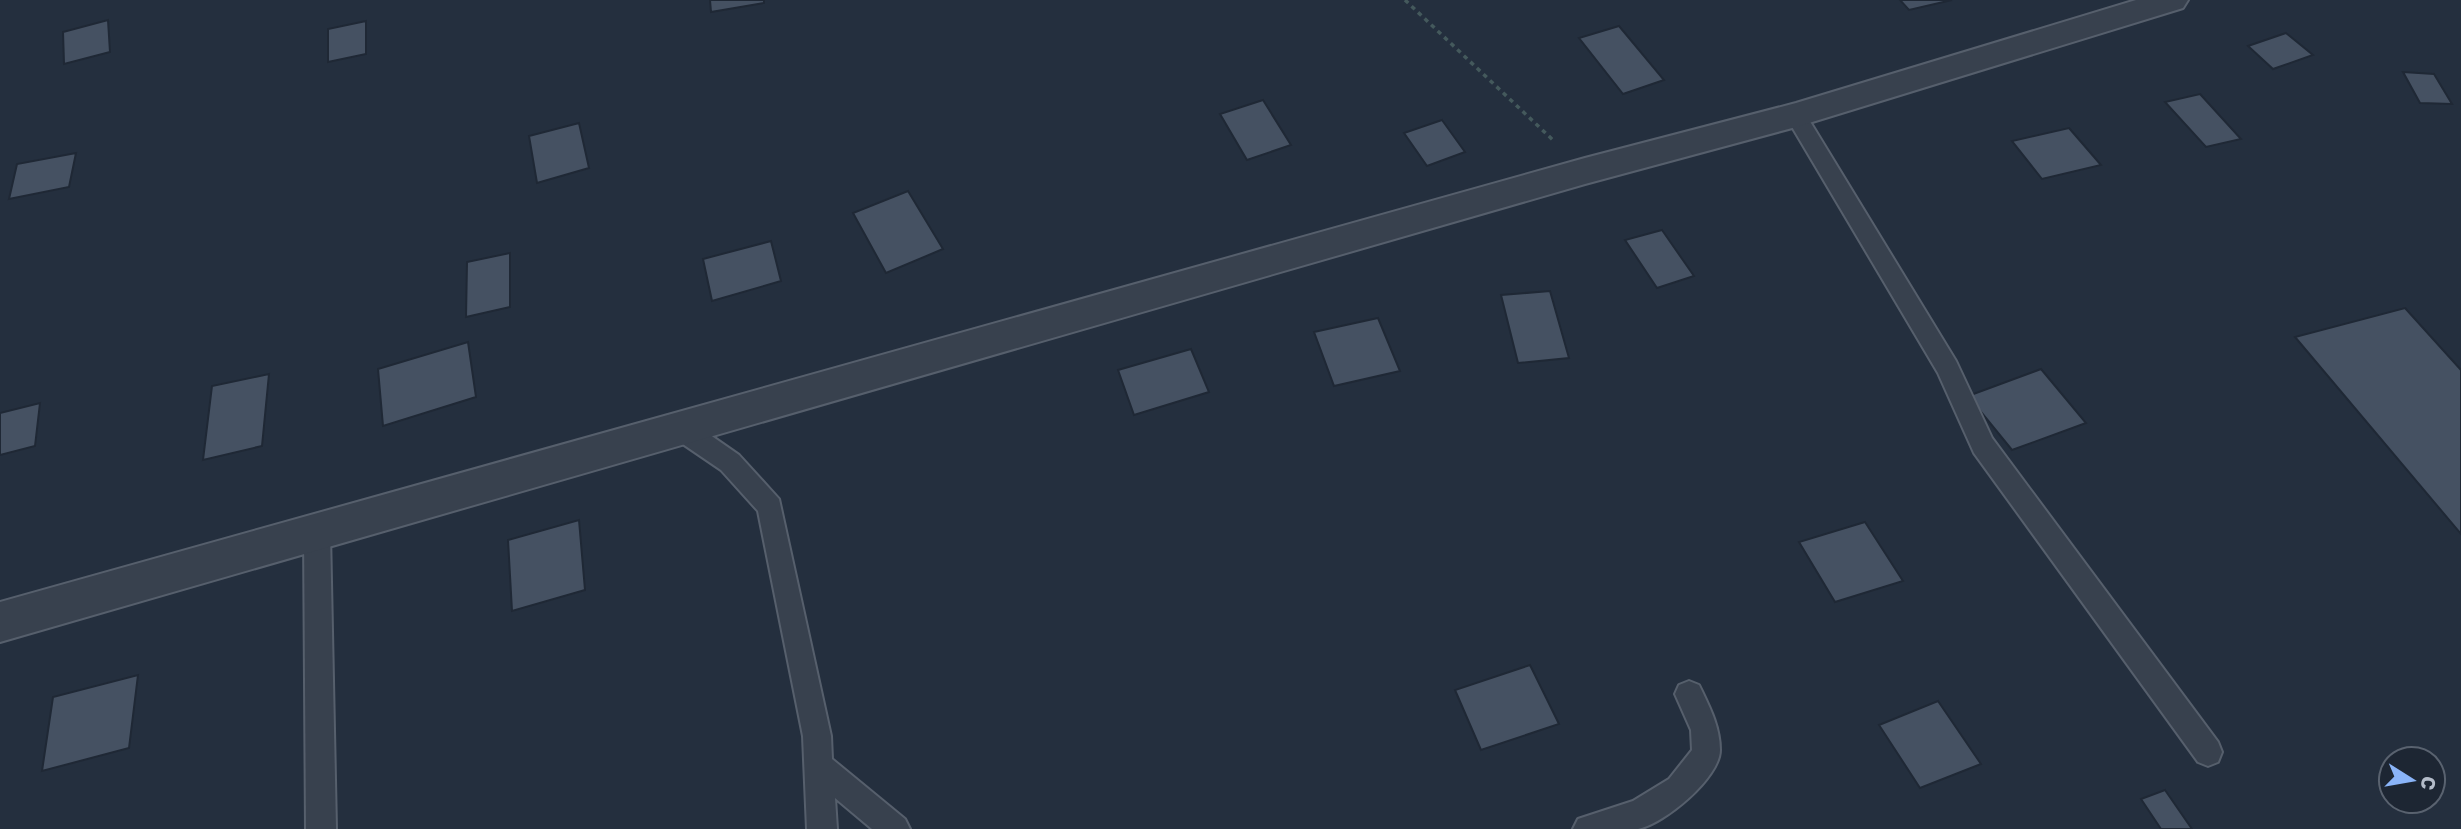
<svg xmlns="http://www.w3.org/2000/svg" width="2461" height="829" viewBox="0 0 2461 829" font-family="'Golos Text',sans-serif">
<rect width="100%" height="100%" fill="#242f3e"/>
<!-- building -->
<g fill="#455162" stroke="#1f2835" stroke-width="2">
<polygon points="710,0 764,0 764,3 711,12"/>
<polygon points="1900,0 1952,0 1909,10"/>
<polygon points="108,20 110,52 64,64 63,32"/>
<polygon points="366,21 366,54 328,62 328,29"/>
<polygon points="1619,26 1664,80 1623,94 1579,38"/>
<polygon points="2286,33 2313,55 2273,69 2248,46"/>
<polygon points="2403,72 2434,74 2452,104 2420,103"/>
<polygon points="2200,94 2241,139 2206,147 2165,102"/>
<polygon points="1263,100 1291,145 1247,160 1220,114"/>
<polygon points="1442,120 1465,152 1427,166 1404,133"/>
<polygon points="579,123 589,168 537,183 529,136"/>
<polygon points="2069,128 2101,165 2042,179 2012,141"/>
<polygon points="76,153 69,187 9,199 17,164"/>
<polygon points="908,191 943,249 886,273 853,213"/>
<polygon points="1662,230 1694,276 1657,288 1625,240"/>
<polygon points="771,241 781,281 712,301 703,259"/>
<polygon points="510,253 510,307 466,317 467,262"/>
<polygon points="1550,291 1569,358 1518,363 1501,295"/>
<polygon points="2405,308 2461,370 2461,534 2295,337"/>
<polygon points="1378,318 1400,371 1334,386 1314,332"/>
<polygon points="468,342 476,397 383,426 378,369"/>
<polygon points="1191,349 1209,392 1134,415 1118,370"/>
<polygon points="2041,369 2086,423 2012,450 1968,396"/>
<polygon points="269,374 262,446 203,460 212,386"/>
<polygon points="40,403 35,446 0,455 0,413"/>
<polygon points="579,520 585,590 512,611 508,540"/>
<polygon points="1865,522 1903,581 1835,602 1799,542"/>
<polygon points="1530,665 1559,724 1481,750 1455,690"/>
<polygon points="138,675 129,748 42,771 53,697"/>
<polygon points="1938,701 1981,764 1920,788 1879,725"/>
<polygon points="2165,790 2192,829 2161,829 2141,799"/>
</g>
<g fill="none" stroke-linecap="round" stroke-linejoin="round">
<defs>
<g id="lane">
<polygon points="1796,107 1803,110 1956,361 1992,438 2218,742 2222,752 2218,762 2208,766 2198,762 1974,453 1938,373 1785,115 1789,110"/>
<polygon points="680,418 703,430 739,455 779,499 831,736 832,759 905,819 910,829 872,829 835,798 837,829 807,829 803,736 758,511 721,470 671,436 668,429 671,422"/>
<polygon points="317,520 326,524 330,532 336,829 306,829 304,532 308,524"/>
<path d="M1689 681 1699 685C1709 706 1720 726 1720 750 1720 778 1664 824 1638 829 1618 829 1594 829 1573 829L1578 819 1633 801 1669 779 1692 750 1691 730 1675 694 1679 685Z"/>
</g>
<polygon id="street" points="2136,0 2188,0 2183,8 1796,127 1585,184 0,642 0,602 1585,158 1796,103"/>
</defs>
<!-- lane casing -->
<use href="#lane" stroke="#565f6c" stroke-width="4"/>
<!-- street casing -->
<use href="#street" stroke="#565f6c" stroke-width="4"/>
<!-- path -->
<polyline stroke="#44595c" stroke-width="3.5" stroke-dasharray="4.5 4.5" stroke-linecap="butt" points="1405,0 1554,141"/>
<!-- lane -->
<use href="#lane" fill="#38414e" fill-rule="evenodd"/>
<!-- street -->
<use href="#street" fill="#38414e" fill-rule="evenodd"/>
</g>
<!-- north arrow -->
<g transform="translate(2412 780) rotate(101)"><circle r="33" fill="#1d2633" stroke="#59626f" stroke-width="2"/>
<path d="M0-5L12 26L0 18L-12 26Z" fill="#8ab4f8"/>
<text y="-10" font-size="19" font-weight="bold" text-anchor="middle" fill="#b4bcc9">С</text>
</g>
</svg>
